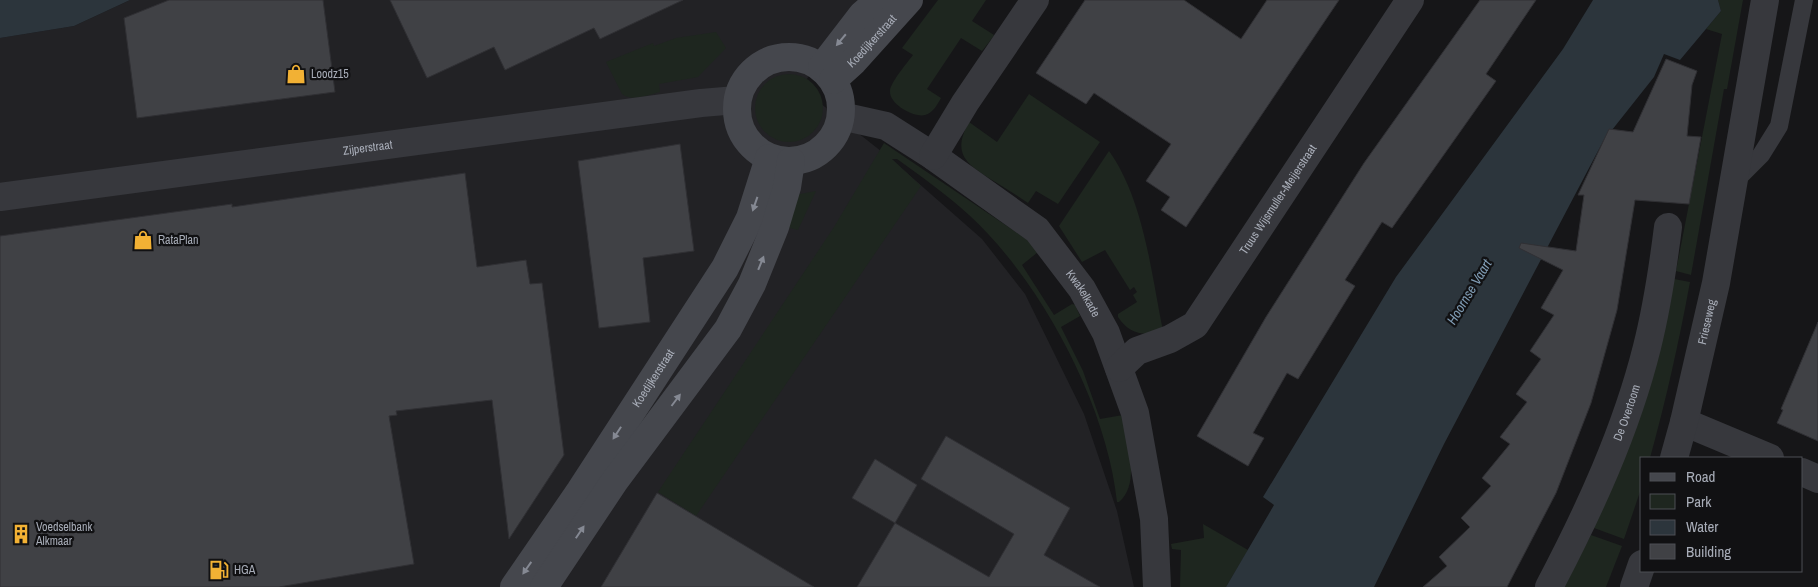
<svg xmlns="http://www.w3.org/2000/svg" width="1818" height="587" viewBox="0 0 1818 587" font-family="'Archivo Narrow',sans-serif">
<rect width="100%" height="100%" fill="#161618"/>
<!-- built -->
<polygon fill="#222225" points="130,0 859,0 801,88 891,159 982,239 1025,294 1084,414 1117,511 1134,587 0,587 0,38 74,26"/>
<!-- green -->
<g fill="#1e261f">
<path d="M938 0H986L972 21 994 35 993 37 982 51 961 38 927 89 941 98C937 105 933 113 925 115 914 118 889 104 890 91 890 83 907 63 913 55L902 48Z"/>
<polygon points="1718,0 1743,0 1727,89 1724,89 1691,275 1676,271 1722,34 1706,29 1721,11"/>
<path d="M716 32 726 48 698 77 659 84 660 92C648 95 632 102 622 94L606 62 653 43 654 46 676 38Z"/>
<circle cx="789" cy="108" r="34"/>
<path d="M1029 94 1100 142 1058 204 1036 191 1028 203C1016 195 1004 187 992 180 967 164 951 154 969 122L997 142Z"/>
<path d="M884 143 1035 245 1038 252 1022 265 1054 315 1072 304 1075 305 1080 316 1061 327 1083 371 1100 419 1123 415C1127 440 1141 484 1119 502H1117C1107 405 1041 281 969 215 947 195 922 177 897 159H892L921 186 696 516 658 492 834 227Z"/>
<path d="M1109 151C1144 200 1151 272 1163 331 1144 337 1129 334 1118 317V314L1137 302 1133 295 1137 292 1134 287 1130 290 1105 250 1082 262 1059 226Z"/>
<polygon points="816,191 798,230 786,227 795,195"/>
<path d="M1674 279 1690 282C1679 342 1666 400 1650 458H1642V486L1624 539 1594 528Z"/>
<polygon points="1203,524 1248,550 1226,587 1180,587 1181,550 1172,549 1171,544 1204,538"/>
<polygon points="1591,535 1622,546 1606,587 1564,587"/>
</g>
<!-- water -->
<g fill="#2c353c">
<polygon points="0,0 130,0 74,26 0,38"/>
<polygon points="1593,0 1718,0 1721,11 1680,60 1664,54 1654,77 1612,130 1609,130 1444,444 1374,587 1226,587 1274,505 1263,497 1396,277 1563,49"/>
</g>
<!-- building -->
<g fill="#404145" stroke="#303034">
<polygon points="169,0 323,0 335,92 137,118 124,18"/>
<polygon points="390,0 683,0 600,39 594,28 505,70 494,47 427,78"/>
<polygon points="1085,0 1184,0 1241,39 1267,0 1339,0 1186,227 1161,210 1170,197 1146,181 1171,144 1094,93 1086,104 1036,73"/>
<polygon points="1480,0 1536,0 1486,74 1496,81 1392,228 1382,222 1345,280 1355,286 1298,379 1287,373 1253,433 1264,438 1248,466 1197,436 1266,317 1364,163"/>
<polygon points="1666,59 1697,71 1692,85 1687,136 1701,137 1689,204 1635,200 1617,310 1591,403 1556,493 1507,587 1423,587 1447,566 1439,557 1470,527 1461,518 1491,486 1482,478 1510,444 1500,437 1527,402 1516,394 1541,359 1530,351 1554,315 1541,308 1563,270 1519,248 1521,243 1576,251 1584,195 1578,195 1609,129 1633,132"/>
<polygon points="680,144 694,251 643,258 650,322 599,328 578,161"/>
<polygon points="465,173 477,267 526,260 530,284 542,283 564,455 509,539 492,400 396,411 397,415 389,416 414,564 279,587 0,587 0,236 232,204 232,207"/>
<polygon points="1818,322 1818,441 1777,423 1783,410 1781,409"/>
<polygon points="946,436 1070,508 1044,555 1100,587 857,587 895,523 989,577 1014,534 921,479"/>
<polygon points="875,459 917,485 895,523 852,498"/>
<polygon points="657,493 814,587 601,587"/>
</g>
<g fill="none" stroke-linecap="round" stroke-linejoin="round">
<!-- service -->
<polyline stroke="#37383d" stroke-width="18" points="1734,182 1761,155 1779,126 1804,0"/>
<!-- minor -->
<g stroke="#37383d" stroke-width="28">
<path id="s1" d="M841 116 886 126 933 156 1037 230 1082 289 1106 333 1135 413 1154 519 1157 587"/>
<polyline points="933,156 965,103 1035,0"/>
<path id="s2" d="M0 197 701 103 737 100"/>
<path id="s3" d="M1119 368 1137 351 1170 339 1195 325 1410 0"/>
<polyline points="1684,422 1770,458"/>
<path id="s4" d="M1674 458 1684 422 1716 283 1765 0"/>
<polyline points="1802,472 1818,479"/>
<path id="s5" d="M1549 587C1589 511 1626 431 1647 347 1657 307 1663 267 1668 227"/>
<polyline points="1634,587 1642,564"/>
</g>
<!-- secondary -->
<g stroke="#45474d" stroke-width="28">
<circle cx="789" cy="109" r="52"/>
<polyline points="822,67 862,15 879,0"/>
<path id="s6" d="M833 80 854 61 909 0"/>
<path id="s7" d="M514 587 580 491 725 268 750 218 769 158"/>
<polyline points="544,587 614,482 728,329 752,284 775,227 787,187 791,161"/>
</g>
</g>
<!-- one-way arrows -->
<defs><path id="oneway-solid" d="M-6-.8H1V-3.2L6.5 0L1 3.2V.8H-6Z" transform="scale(1.25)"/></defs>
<g fill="#858993">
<use href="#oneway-solid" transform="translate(841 40) rotate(130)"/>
<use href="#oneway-solid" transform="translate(755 204) rotate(109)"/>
<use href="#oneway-solid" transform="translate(761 263) rotate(-68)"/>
<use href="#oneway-solid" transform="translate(676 400) rotate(-53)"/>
<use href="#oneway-solid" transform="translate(617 433) rotate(123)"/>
<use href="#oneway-solid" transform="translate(580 532) rotate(-56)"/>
<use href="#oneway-solid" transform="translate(527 568) rotate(125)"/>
</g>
<!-- icons -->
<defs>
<symbol id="shop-bare" viewBox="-9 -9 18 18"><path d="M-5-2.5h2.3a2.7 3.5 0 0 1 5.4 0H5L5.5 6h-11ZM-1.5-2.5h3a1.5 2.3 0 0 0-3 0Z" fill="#f2b134" stroke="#111113" stroke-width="2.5" paint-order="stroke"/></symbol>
<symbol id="building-bare" viewBox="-9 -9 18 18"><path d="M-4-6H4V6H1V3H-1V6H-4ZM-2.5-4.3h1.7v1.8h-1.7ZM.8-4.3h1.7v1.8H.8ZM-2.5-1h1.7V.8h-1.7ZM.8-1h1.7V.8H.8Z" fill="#f2b134" stroke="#111113" stroke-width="2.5" paint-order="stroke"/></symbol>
<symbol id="fuel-bare" viewBox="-9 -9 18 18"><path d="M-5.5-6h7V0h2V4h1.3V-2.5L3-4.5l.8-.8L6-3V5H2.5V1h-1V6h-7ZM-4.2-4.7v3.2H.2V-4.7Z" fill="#f2b134" stroke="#111113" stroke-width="2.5" paint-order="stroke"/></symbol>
</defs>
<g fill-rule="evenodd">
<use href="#shop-bare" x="282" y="60" width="28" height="28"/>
<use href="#shop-bare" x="129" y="226" width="28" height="28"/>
<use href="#building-bare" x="7" y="520" width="28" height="28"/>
<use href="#fuel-bare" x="205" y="556" width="28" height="28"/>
</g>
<g text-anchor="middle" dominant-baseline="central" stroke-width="4.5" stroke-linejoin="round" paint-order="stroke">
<!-- street labels -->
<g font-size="12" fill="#a8adb8" stroke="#111113">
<text stroke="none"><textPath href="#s6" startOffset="55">Koedijkerstraat</textPath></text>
<text stroke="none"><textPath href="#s2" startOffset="371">Zijperstraat</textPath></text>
<text stroke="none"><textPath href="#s3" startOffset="239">Truus Wijsmuller-Meijerstraat</textPath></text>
<text stroke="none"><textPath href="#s1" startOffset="308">Kwakelkade</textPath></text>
<text stroke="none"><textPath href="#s4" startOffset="140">Frieseweg</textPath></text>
<text stroke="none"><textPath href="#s7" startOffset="251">Koedijkerstraat</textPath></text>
<text stroke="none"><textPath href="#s5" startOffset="191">De Overtoom</textPath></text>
</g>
<!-- poi labels -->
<g font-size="12" fill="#a8adb8" stroke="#111113" text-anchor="start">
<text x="311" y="74">Loodz15</text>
<text x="158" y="240">RataPlan</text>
<text x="36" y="527">Voedselbank<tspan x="36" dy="14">Alkmaar</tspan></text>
<text x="234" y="570">HGA</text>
</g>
<!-- water labels -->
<g font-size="14" font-style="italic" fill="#7f9bb3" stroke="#111113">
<text transform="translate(1469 292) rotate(-59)">Hoornse Vaart</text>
</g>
</g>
<!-- legend -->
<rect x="1640" y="457" width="162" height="115" fill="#111113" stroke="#4d4f55"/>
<rect x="1650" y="473" width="25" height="8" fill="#45474d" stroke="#4d4f55"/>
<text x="1686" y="482" font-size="15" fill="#a8adb8">Road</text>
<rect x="1650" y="494" width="25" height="15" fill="#1e261f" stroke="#4d4f55"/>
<text x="1686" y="507" font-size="15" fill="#a8adb8">Park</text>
<rect x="1650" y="520" width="25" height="15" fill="#2c353c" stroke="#4d4f55"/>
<text x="1686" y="532" font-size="15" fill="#a8adb8">Water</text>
<rect x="1650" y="544" width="25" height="15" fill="#404145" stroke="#4d4f55"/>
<text x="1686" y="557" font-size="15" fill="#a8adb8">Building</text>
</svg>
